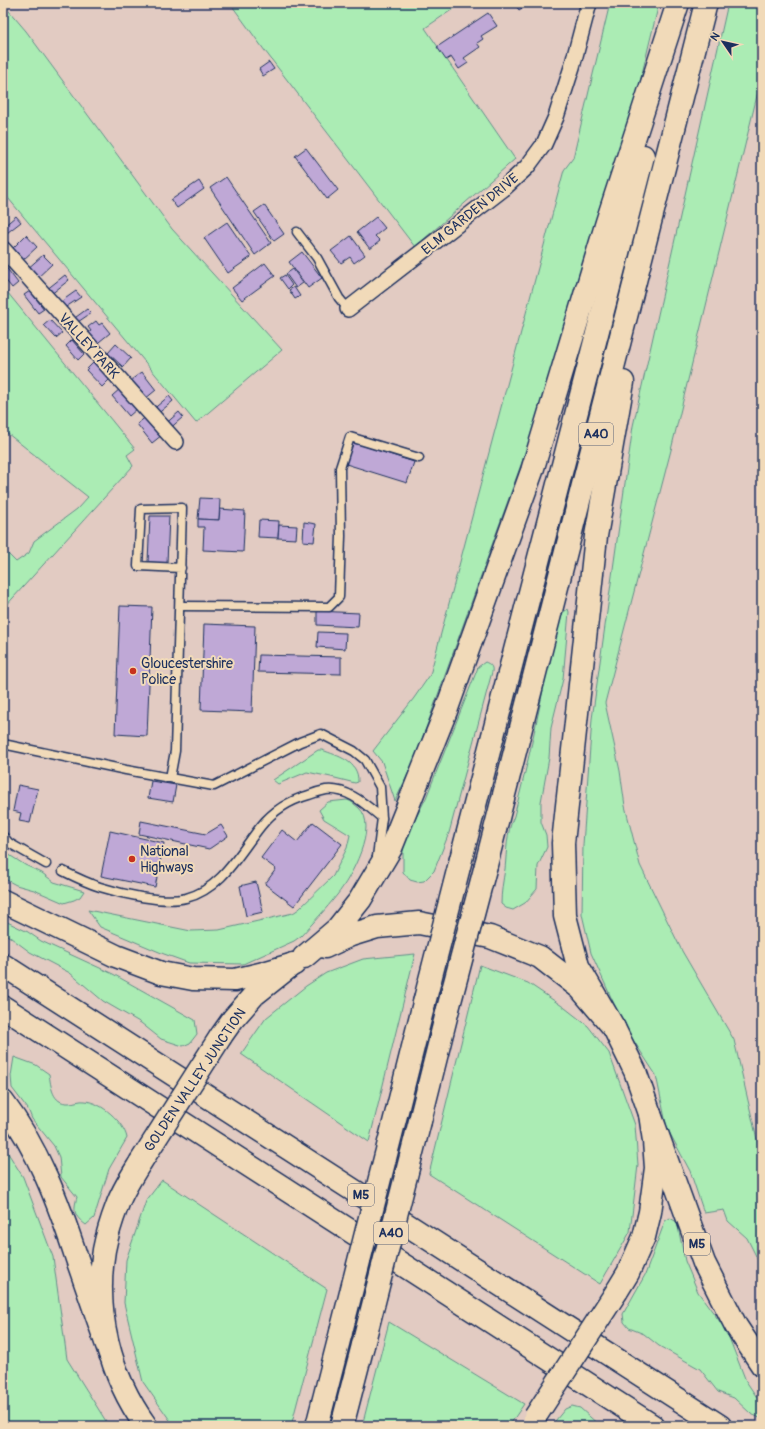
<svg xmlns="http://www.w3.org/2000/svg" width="765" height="1429" viewBox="0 0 765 1429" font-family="Pangolin,sans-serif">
<rect width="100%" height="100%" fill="#e2cbc2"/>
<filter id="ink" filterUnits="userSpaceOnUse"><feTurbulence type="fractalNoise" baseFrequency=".025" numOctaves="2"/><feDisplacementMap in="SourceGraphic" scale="8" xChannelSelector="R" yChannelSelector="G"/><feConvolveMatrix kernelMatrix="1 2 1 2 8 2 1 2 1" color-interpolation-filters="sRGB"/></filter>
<g filter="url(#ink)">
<!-- green -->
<g fill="#abecb4" stroke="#638e89">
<polygon points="230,3 462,3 425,28 515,159 415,247 265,51"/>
<polygon points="610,3 659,3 639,86 553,376 413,764 395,801 382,762 373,751 414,698 430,675 564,170 573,158"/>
<polygon points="728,3 762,3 762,75 671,450 605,703 620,771 625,806 640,865 682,951 734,1040 762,1161 762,1268 747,1238 728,1221 724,1210 704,1213 690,1171 667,1128 656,1075 624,1026 591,953 582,914 583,845 592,719 633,426"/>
<polygon points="3,4 26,31 172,229 282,350 196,423 3,192"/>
<polygon points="3,287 135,449 127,455 133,466 3,609 3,549 16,562 29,553 34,541 77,509 88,497 3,430"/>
<path d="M568 609 569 612 563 679 551 728 549 758 541 802V822L546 835 547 847 538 866 537 889 525 903 513 910 506 908 501 904C501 892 503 881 505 869 507 850 506 834 514 816 531 752 544 688 556 623L562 613Z"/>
<path d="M485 662C490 664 493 666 492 672L449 833 434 871 424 881 417 882 410 880 403 872V848L406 837 426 798 477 670 478 667Z"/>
<path d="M318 750H322C338 756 359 761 358 782L355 783 331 777 307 772 278 784 273 780Z"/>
<path d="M347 800C352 801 355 805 359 808 379 826 351 878 337 895 326 909 313 923 301 936L294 941 243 964 189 963 164 954 100 927 88 910 191 931 219 930 293 913 299 909 333 876 347 848 350 835 324 819 319 810 328 802Z"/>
<polygon points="3,851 25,865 42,873 54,882 84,891 80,897 74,900 64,903 34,890 16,885 3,878"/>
<polygon points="3,920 28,932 41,941 113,974 195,1020 197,1034 190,1043 183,1046 161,1039 141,1023 103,1001 70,973 30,952 3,932"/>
<polygon points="415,954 369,1142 241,1054 266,1018 306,986 326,973 363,959"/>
<polygon points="480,965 528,983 565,1008 588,1026 609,1053 635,1125 638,1165 630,1232 600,1284 429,1174"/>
<path d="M14 1057 36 1065 49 1074C51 1086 52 1104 69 1103 74 1103 80 1100 85 1101 101 1102 124 1122 127 1138L109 1169 94 1218 86 1225C74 1216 73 1211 77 1197L61 1177 59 1157 54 1146 32 1119 28 1109 12 1088 11 1076Z"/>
<polygon points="3,1145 23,1177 53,1257 67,1359 109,1426 3,1426"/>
<polygon points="162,1180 327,1289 291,1426 174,1426 143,1382 124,1303 126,1260 146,1201"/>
<polygon points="670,1218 677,1222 685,1261 698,1292 726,1330 746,1381 762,1405 762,1419 751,1414 734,1398 718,1392 700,1369 659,1346 644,1334 629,1328 624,1322 623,1314 645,1275 665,1221"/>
<polygon points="389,1322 524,1404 509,1426 362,1426"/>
<polygon points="572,1406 580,1408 600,1426 551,1426 565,1409"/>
</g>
<!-- building -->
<g fill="#bfa8d6" stroke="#1b2f5e">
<polygon points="514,3 529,3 519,10"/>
<polygon points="488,13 497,26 481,36 483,39 477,43 480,47 464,58 468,63 459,69 451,57 446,60 437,47"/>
<polygon points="269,62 274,69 263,76 259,69"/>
<polygon points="306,148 338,190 327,199 295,156"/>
<polygon points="226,177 271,243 255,255 210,188"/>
<polygon points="199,181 204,189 177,208 171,200"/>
<polygon points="3,201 8,207 3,212"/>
<polygon points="264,205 284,234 274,241 254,212"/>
<polygon points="16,216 21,222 3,236 3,227"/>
<polygon points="376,217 385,228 375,236 380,241 370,249 357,232"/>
<polygon points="227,222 251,257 228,273 204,238"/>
<polygon points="26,235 37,247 23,260 12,249"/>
<polygon points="351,236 365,255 354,263 350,257 341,263 331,251"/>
<polygon points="302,252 322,278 308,288 289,262"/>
<polygon points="43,255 52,264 35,280 26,270"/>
<polygon points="265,263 275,276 242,300 232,288"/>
<polygon points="5,266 18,283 12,288 3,277 3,267"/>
<polygon points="293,269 303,283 296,288 286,274"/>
<polygon points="65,275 69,280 50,295 46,290"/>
<polygon points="285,275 292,285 288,289 280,278"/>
<polygon points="294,287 300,296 295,299 289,290"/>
<polygon points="30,291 44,309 38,313 24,295"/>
<polygon points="76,291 81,297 63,309 59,303"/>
<polygon points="87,309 91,313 75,324 72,320"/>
<polygon points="50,320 62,333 56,338 44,325"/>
<polygon points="96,321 99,325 102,323 110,333 94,346 86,335 91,331 88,327"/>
<polygon points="72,340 84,354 78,360 66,346"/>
<polygon points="116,344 131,358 123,367 108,353"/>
<polygon points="95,361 111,378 102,387 86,370"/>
<polygon points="142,372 156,390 145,399 131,380"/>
<polygon points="121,388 138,408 129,416 112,396"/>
<polygon points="169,396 173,401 155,416 151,411"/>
<polygon points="179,412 183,417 167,431 163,426"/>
<polygon points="147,416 162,435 152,443 137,424"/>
<polygon points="352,442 414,462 407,483 346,464"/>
<polygon points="200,498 220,499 219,520 198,519"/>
<polygon points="220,509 245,511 243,552 203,550 204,527 198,527 198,519 219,520"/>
<polygon points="150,516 169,516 167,563 148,562"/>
<polygon points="259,520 279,521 278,538 258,537"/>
<polygon points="304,522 316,524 314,542 303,541"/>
<polygon points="279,525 297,526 296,539 278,538"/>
<polygon points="120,606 152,607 147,736 115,734"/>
<polygon points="317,611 359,613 358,627 317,625"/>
<polygon points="204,624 255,626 252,712 201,710"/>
<polygon points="318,632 346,633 345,649 317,647"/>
<polygon points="259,655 341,657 341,674 258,672"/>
<polygon points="151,781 176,785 173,802 148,798"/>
<polygon points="18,785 38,789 30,823 19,821 21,813 13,811"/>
<polygon points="141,821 206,834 221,825 228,836 209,849 139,834"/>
<polygon points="313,822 342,844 294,906 265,884 276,869 261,858 282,830 297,842"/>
<polygon points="110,831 164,843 155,887 101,876"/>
<polygon points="256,882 263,912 246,916 240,886"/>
</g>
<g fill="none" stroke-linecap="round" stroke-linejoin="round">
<defs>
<g id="service">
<polyline points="297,232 317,258 339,298 348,309"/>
<polyline points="180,606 329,607 339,597 341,536 340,468 350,437 419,458"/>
<polyline points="3,744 126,770 214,786 300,742 321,734 354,751 365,760 380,787 382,818 377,857"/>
<polyline points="170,778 175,751 182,508 141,509 138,566 181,568"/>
<polyline points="3,836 9,843 46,864"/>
<path d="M63 871C75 877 87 883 100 887 122 894 164 904 186 898 222 889 240 852 261 826 273 811 291 800 309 795 314 793 321 791 326 790 349 788 366 805 382 818"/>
</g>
<g id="minor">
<polyline points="3,249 176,442"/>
<polyline points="348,309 503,189 527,167 544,144 556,117 572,67 589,3"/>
</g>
<g id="trunk">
<polyline points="461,859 643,156"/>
<polyline points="486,865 706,3"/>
<polyline points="325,947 351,935 377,927 419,923 490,937 540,957 580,988 614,1028 635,1071 650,1114 654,1141 656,1168 650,1212 644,1237 628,1273 617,1291"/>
<polyline points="304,957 337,929 360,900 391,848 446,711 532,471 607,222 678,3"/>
<polyline points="614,1028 578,966 565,916 563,843 596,536 623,382"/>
<polyline points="221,1036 233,1019 254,995 293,964"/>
<polyline points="398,1107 424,1003"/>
<polyline points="420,1121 448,1009"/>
<path d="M140 1163C132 1176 122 1191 117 1206 112 1219 107 1235 104 1250 94 1311 109 1375 146 1426"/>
<polyline points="317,1426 341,1332"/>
<polyline points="342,1426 363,1345"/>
</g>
<g id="motorway">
<polyline points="3,901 116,956 161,973 193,979 235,980 260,974 294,964"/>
<polyline points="3,965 720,1426"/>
<polyline points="3,1007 653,1426"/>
<path d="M3 1102C38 1148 59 1204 77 1259 88 1291 99 1322 110 1354"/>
<polyline points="650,1114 704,1263 736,1326 762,1365"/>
</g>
</defs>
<!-- service casing -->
<use href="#service" stroke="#1b2f5e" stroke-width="11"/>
<!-- minor casing -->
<use href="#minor" stroke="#1b2f5e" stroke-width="18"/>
<!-- trunk casing -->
<use href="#trunk" stroke="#1b2f5e" stroke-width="25"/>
<!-- motorway casing -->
<use href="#motorway" stroke="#1b2f5e" stroke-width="25"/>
<!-- service -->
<use href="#service" stroke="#f1dab9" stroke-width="8"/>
<!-- minor -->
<use href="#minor" stroke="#f1dab9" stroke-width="15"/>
<!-- trunk -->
<use href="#trunk" stroke="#f1dab9" stroke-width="22"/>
<!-- motorway -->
<use href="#motorway" stroke="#f1dab9" stroke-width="22"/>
<defs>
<g id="trunk-bridge">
<polyline points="424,1003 461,859"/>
<polyline points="448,1009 486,865"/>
<polyline points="140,1163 221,1036"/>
<polyline points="341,1332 398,1107"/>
<polyline points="363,1345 420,1121"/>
<polyline points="535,1417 617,1291"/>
</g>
</defs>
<!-- trunk-bridge casing -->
<use href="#trunk-bridge" stroke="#1b2f5e" stroke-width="25" stroke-linecap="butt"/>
<!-- trunk-bridge -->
<use href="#trunk-bridge" stroke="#f1dab9" stroke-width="22"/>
</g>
</g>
<!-- markers -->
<g fill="#c8321e" stroke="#f1dab9" stroke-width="1.5">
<circle cx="133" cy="671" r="4"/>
<circle cx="132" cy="859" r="4"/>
</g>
<g text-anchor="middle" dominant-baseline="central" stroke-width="4" stroke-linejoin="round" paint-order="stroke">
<!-- shield labels -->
<g fill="#f1dab9" stroke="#5b6279" stroke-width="1">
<rect x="579" y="423" width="34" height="22" rx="3"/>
<rect x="348" y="1184" width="26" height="22" rx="3"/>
<rect x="374" y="1222" width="34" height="22" rx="3"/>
<rect x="684" y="1233" width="26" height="22" rx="3"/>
</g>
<g font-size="13" font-weight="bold" fill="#1b2f5e">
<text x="596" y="434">A40</text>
<text x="361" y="1195">M5</text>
<text x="391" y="1233">A40</text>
<text x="697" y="1244">M5</text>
</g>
<!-- street labels -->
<g font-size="14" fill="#1b2f5e" stroke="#f1dab9">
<text transform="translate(470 214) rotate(-39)">ELM GARDEN DRIVE</text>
<text transform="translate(89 346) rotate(48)">VALLEY PARK</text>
<text transform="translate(195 1080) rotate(-56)">GOLDEN VALLEY JUNCTION</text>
</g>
<!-- poi labels -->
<g font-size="14" fill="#1b2f5e" stroke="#f1dab9" text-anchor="start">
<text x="141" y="663">Gloucestershire<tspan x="141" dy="16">Police</tspan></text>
<text x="140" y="851">National<tspan x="140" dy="16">Highways</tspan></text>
</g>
</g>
<!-- margin -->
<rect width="765" height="1429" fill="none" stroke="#f1dab9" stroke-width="16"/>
<rect x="8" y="8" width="749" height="1413" fill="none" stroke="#1b2f5e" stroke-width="1.5" filter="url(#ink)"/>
<!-- north arrow -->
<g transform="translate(723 42) rotate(304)" stroke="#f1dab9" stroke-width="3" paint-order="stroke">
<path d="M0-3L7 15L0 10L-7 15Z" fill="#1b2f5e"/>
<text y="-6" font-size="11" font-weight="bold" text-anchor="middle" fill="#1b2f5e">N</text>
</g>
</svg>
